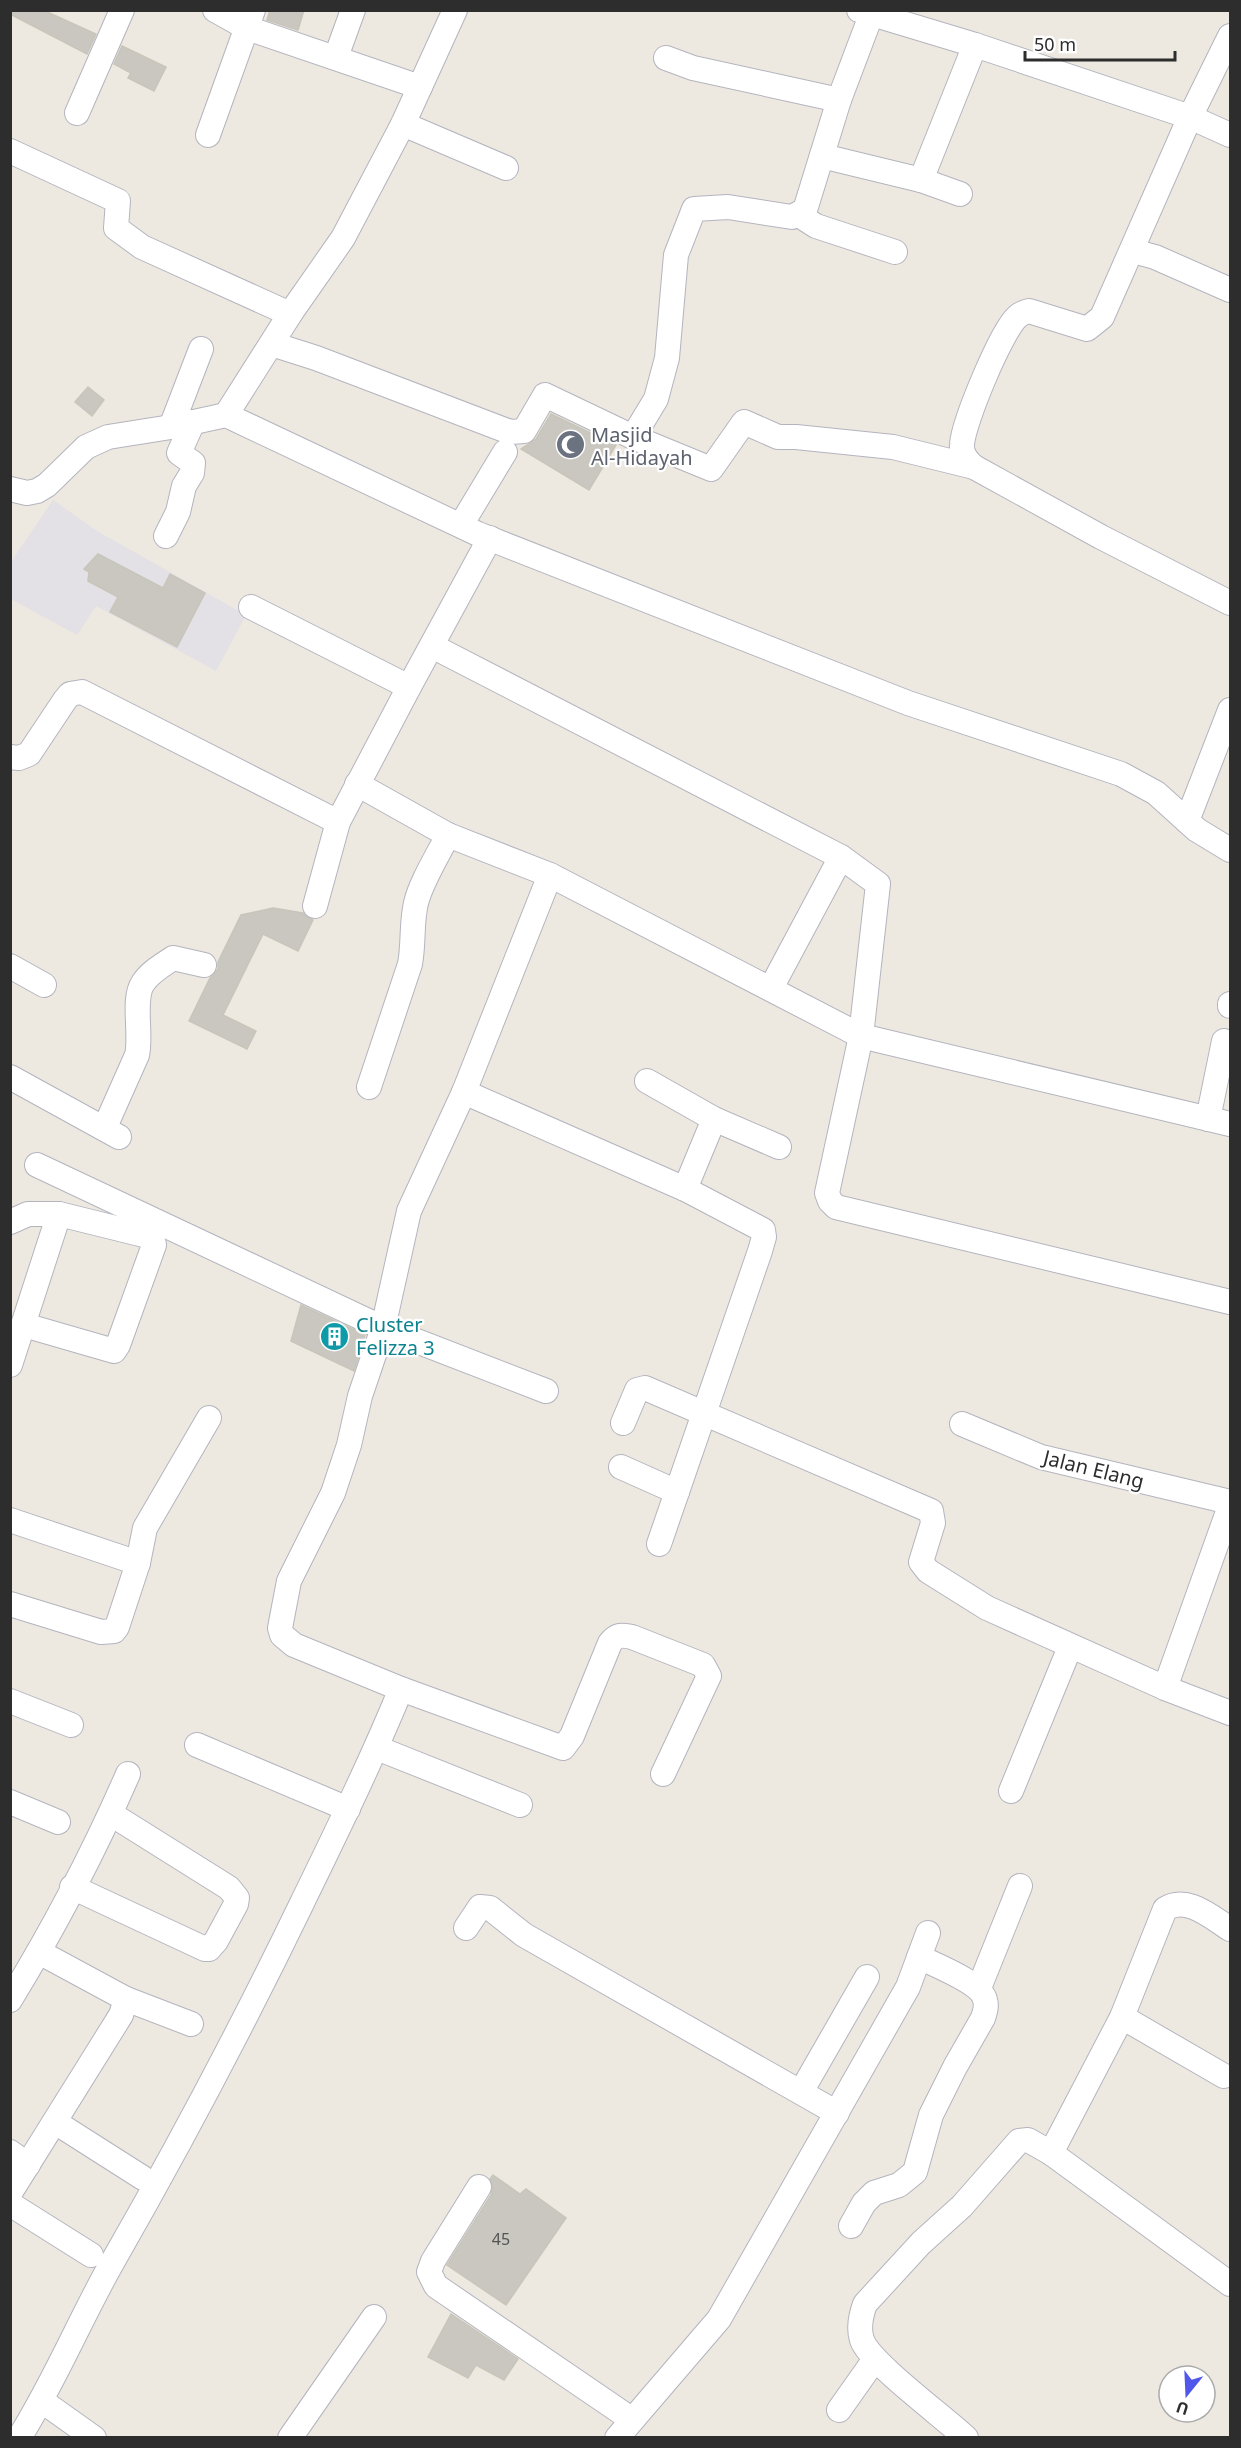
<svg xmlns="http://www.w3.org/2000/svg" width="1241" height="2448" viewBox="0 0 1241 2448" font-family="'Noto Sans',sans-serif">
<rect width="100%" height="100%" fill="#ede9e0"/>
<!-- industrial -->
<polygon fill="#e3e0e6" points="53,500 97,531 246,615 216,671 96,606 77,635 11,599 11,562"/>
<!-- building -->
<g fill="#c9c7bf" stroke="#c8c5ba" stroke-width="1.5">
<polygon points="10,10 43,10 96,34 87,54 10,14"/>
<polygon points="270,10 304,10 298,30 267,20"/>
<polygon points="122,46 166,67 154,91 128,78 131,73 114,64"/>
<polygon points="88,387 104,400 92,416 75,402"/>
<polygon points="551,414 616,445 589,490 521,449 536,439"/>
<polygon points="98,554 163,588 170,574 205,593 177,647 110,612 118,597 88,581 89,572 84,569"/>
<polygon points="273,908 303,913 313,920 298,951 263,934 223,1015 256,1031 247,1049 189,1021 210,978 218,969 218,962 241,915"/>
<polygon points="301,1305 365,1335 354,1371 291,1341"/>
<polygon points="493,2175 520,2194 526,2189 566,2218 506,2305 447,2265 491,2195 493,2187 490,2179"/>
<polygon points="451,2314 518,2359 504,2380 476,2365 468,2378 428,2357"/>
</g>
<g fill="none" stroke-linecap="round" stroke-linejoin="round">
<defs>
<g id="minor">
<polyline points="215,10 247,28 420,87"/>
<polyline points="859,10 975,45 1190,117 1230,135"/>
<polyline points="873,10 839,100 805,210 805,219 816,226 895,252"/>
<path d="M1230 36 1190 117 1102 317 1087 329 1029 311C1025 312 1020 314 1017 317 1001 332 964 421 962 444 961 453 967 461 974 467L1101 537 1230 603"/>
<polyline points="336,57 353,10"/>
<polyline points="666,58 693,68 839,100"/>
<polyline points="77,113 122,10"/>
<polyline points="403,124 506,168"/>
<polyline points="208,135 253,10"/>
<polyline points="10,151 118,201 116,228 142,247 290,314"/>
<polyline points="822,156 921,180 960,194"/>
<polyline points="921,180 975,45"/>
<polyline points="1133,251 1155,257 1230,290"/>
<polyline points="272,344 316,358 510,432 524,431 545,395 633,437 711,469 744,422 778,437 796,437 893,447 974,467"/>
<polyline points="226,415 290,314 343,238 403,124 455,10"/>
<polyline points="171,427 201,349"/>
<polyline points="633,437 656,399 667,358 676,255 694,209 728,207 792,217 805,210"/>
<polyline points="10,489 27,493 37,491 47,485 86,447 108,437 171,427 226,415 478,534 908,703 1121,774 1156,793 1197,830 1230,850"/>
<polyline points="461,525 505,452"/>
<polyline points="166,536 178,512 184,486 192,473 193,463 179,453 193,422"/>
<polyline points="251,607 409,687"/>
<polyline points="432,646 841,857 878,884 861,1036 827,1193 830,1201 836,1207 1230,1302"/>
<polyline points="10,757 19,758 29,754 65,700 70,694 82,692 338,822"/>
<polyline points="357,784 448,835 550,875 861,1036 1230,1124"/>
<polyline points="1187,821 1230,710"/>
<polyline points="315,906 338,822 409,687 490,538"/>
<polyline points="10,966 44,985"/>
<polyline points="771,988 841,857"/>
<polyline points="1230,1006 1230,1004"/>
<polyline points="10,1077 119,1137"/>
<polyline points="647,1081 714,1119 779,1147"/>
<path d="M369 1087 410 964C414 943 411 924 416 903 421 882 438 855 448 835"/>
<polyline points="464,1092 685,1189 763,1230 764,1237 760,1251 659,1544"/>
<polyline points="1208,1119 1224,1041"/>
<path d="M105 1127 137 1055C142 1034 132 999 143 983 150 972 163 965 173 958L204 965"/>
<polyline points="37,1165 383,1328 546,1391"/>
<polyline points="685,1189 714,1119"/>
<polyline points="10,1222 28,1214 59,1214 148,1236 153,1241 154,1245 118,1345 114,1351 24,1325"/>
<polyline points="10,1365 59,1214"/>
<polyline points="623,1423 637,1390 645,1388 931,1511 933,1523 921,1562 928,1571 987,1608 1165,1688 1230,1713"/>
<polyline points="962,1424 1041,1457 1230,1502"/>
<polyline points="621,1467 677,1492"/>
<polyline points="10,1520 138,1563"/>
<polyline points="10,1604 101,1632 114,1631 117,1627 138,1563 145,1528 209,1418"/>
<polyline points="1165,1688 1230,1506"/>
<path d="M401 1689 563 1748 572 1736 610 1643C617 1634 621 1635 632 1637L703 1665 709 1676 663 1774"/>
<polyline points="10,1701 71,1725"/>
<polyline points="197,1745 348,1809"/>
<polyline points="377,1748 520,1805"/>
<polyline points="1011,1791 1070,1647"/>
<polyline points="10,1802 58,1822"/>
<polyline points="72,1887 205,1949 209,1949 216,1941 236,1904 237,1898 229,1888 111,1814"/>
<polyline points="466,1928 480,1907 490,1908 524,1935 837,2113"/>
<polyline points="979,1988 1020,1886"/>
<polyline points="126,1999 191,2024"/>
<path d="M10 2000C54 1928 94 1852 128 1774"/>
<polyline points="1122,2017 1224,2076"/>
<polyline points="801,2092 867,1977"/>
<polyline points="55,2122 143,2178"/>
<polyline points="10,2152 28,2165"/>
<path d="M1051 2153 1122 2017 1165 1909C1187 1895 1211 1917 1230 1929"/>
<polyline points="479,2187 433,2261 429,2272 436,2286 631,2419"/>
<polyline points="10,2193 121,2015 126,1999 39,1952"/>
<polyline points="10,2204 91,2255"/>
<path d="M851 2226 864 2203 874 2193 899 2185 915 2172 931 2115 955 2067 983 2018C985 2012 987 2006 985 2000 982 1983 935 1965 919 1957"/>
<polyline points="42,2401 94,2438"/>
<polyline points="839,2410 875,2359"/>
<path d="M19 2438C55 2381 80 2319 113 2261 180 2144 243 2025 302 1903 336 1833 371 1762 401 1689L294 1645 282 1635 280 1628 289 1581 333 1493 349 1445 360 1396 383 1328 409 1211 464 1092 550 875"/>
<polyline points="290,2438 374,2317"/>
<polyline points="617,2438 719,2319 908,1987 928,1933"/>
<path d="M966 2438C944 2417 870 2363 862 2340 858 2328 861 2315 865 2304L921 2243 962 2206 1019 2141 1028 2140 1051 2153 1230 2284"/>
</g>
</defs>
<!-- minor casing -->
<use href="#minor" stroke="#b4b4bf" stroke-width="26"/>
<!-- minor -->
<use href="#minor" stroke="#fff" stroke-width="24"/>
</g>
<!-- icons -->
<defs>
<symbol id="mosque-disc" viewBox="-11 -11 22 22"><circle r="9.5" fill="#6b7280" stroke="#fff"/><path d="M3.5-4.9A6 6 0 1 0 3.5 4.9A5 5 0 1 1 3.5-4.9Z" fill="#fff"/></symbol>
<symbol id="building-disc" viewBox="-11 -11 22 22"><circle r="9.5" fill="#0f9aa8" stroke="#fff"/><path d="M-4-6H4V6H1V3H-1V6H-4ZM-2.5-4.3h1.7v1.8h-1.7ZM.8-4.3h1.7v1.8H.8ZM-2.5-1h1.7V.8h-1.7ZM.8-1h1.7V.8H.8Z" fill="#fff"/></symbol>
</defs>
<g fill-rule="evenodd">
<use href="#mosque-disc" x="554" y="428" width="33" height="33"/>
<use href="#building-disc" x="318" y="1320" width="33" height="33"/>
</g>
<g text-anchor="middle" dominant-baseline="central" stroke-width="4.5" stroke-linejoin="round" paint-order="stroke">
<!-- number labels -->
<g font-size="16" fill="#545452">
<text x="501" y="2239">45</text>
</g>
<!-- worship labels -->
<g font-size="20" fill="#5b616d" stroke="#fff" text-anchor="start">
<text x="591" y="434">Masjid<tspan x="591" dy="23">Al-Hidayah</tspan></text>
</g>
<!-- culture labels -->
<g font-size="20" fill="#0d838f" stroke="#fff" text-anchor="start">
<text x="356" y="1324">Cluster<tspan x="356" dy="23">Felizza 3</tspan></text>
</g>
<!-- street labels -->
<g font-size="20" fill="#2d2d2d" stroke="#fff">
<text transform="translate(1094 1469) rotate(14)">Jalan Elang</text>
</g>
</g>
<!-- border -->
<rect width="1241" height="2448" fill="none" stroke="#2d2d2d" stroke-width="24"/>
<!-- north arrow -->
<g transform="translate(1187 2394) rotate(198)"><circle r="28" fill="#ffffff" stroke="#ababab" stroke-width="1.5"/>
<path d="M0-4.5L10 22L0 15L-10 22Z" fill="#4f58eb"/>
<text y="-9" font-size="16" font-weight="bold" text-anchor="middle" fill="#2d2d2d">U</text>
</g>
<!-- scale -->
<path d="M1025 51v9h150v-9" fill="none" stroke="#2d2d2d" stroke-width="3"/>
<text x="1034" y="51" font-size="18" fill="#2d2d2d" stroke="#ffffff" stroke-width="4.5" paint-order="stroke">50 m</text>
</svg>
